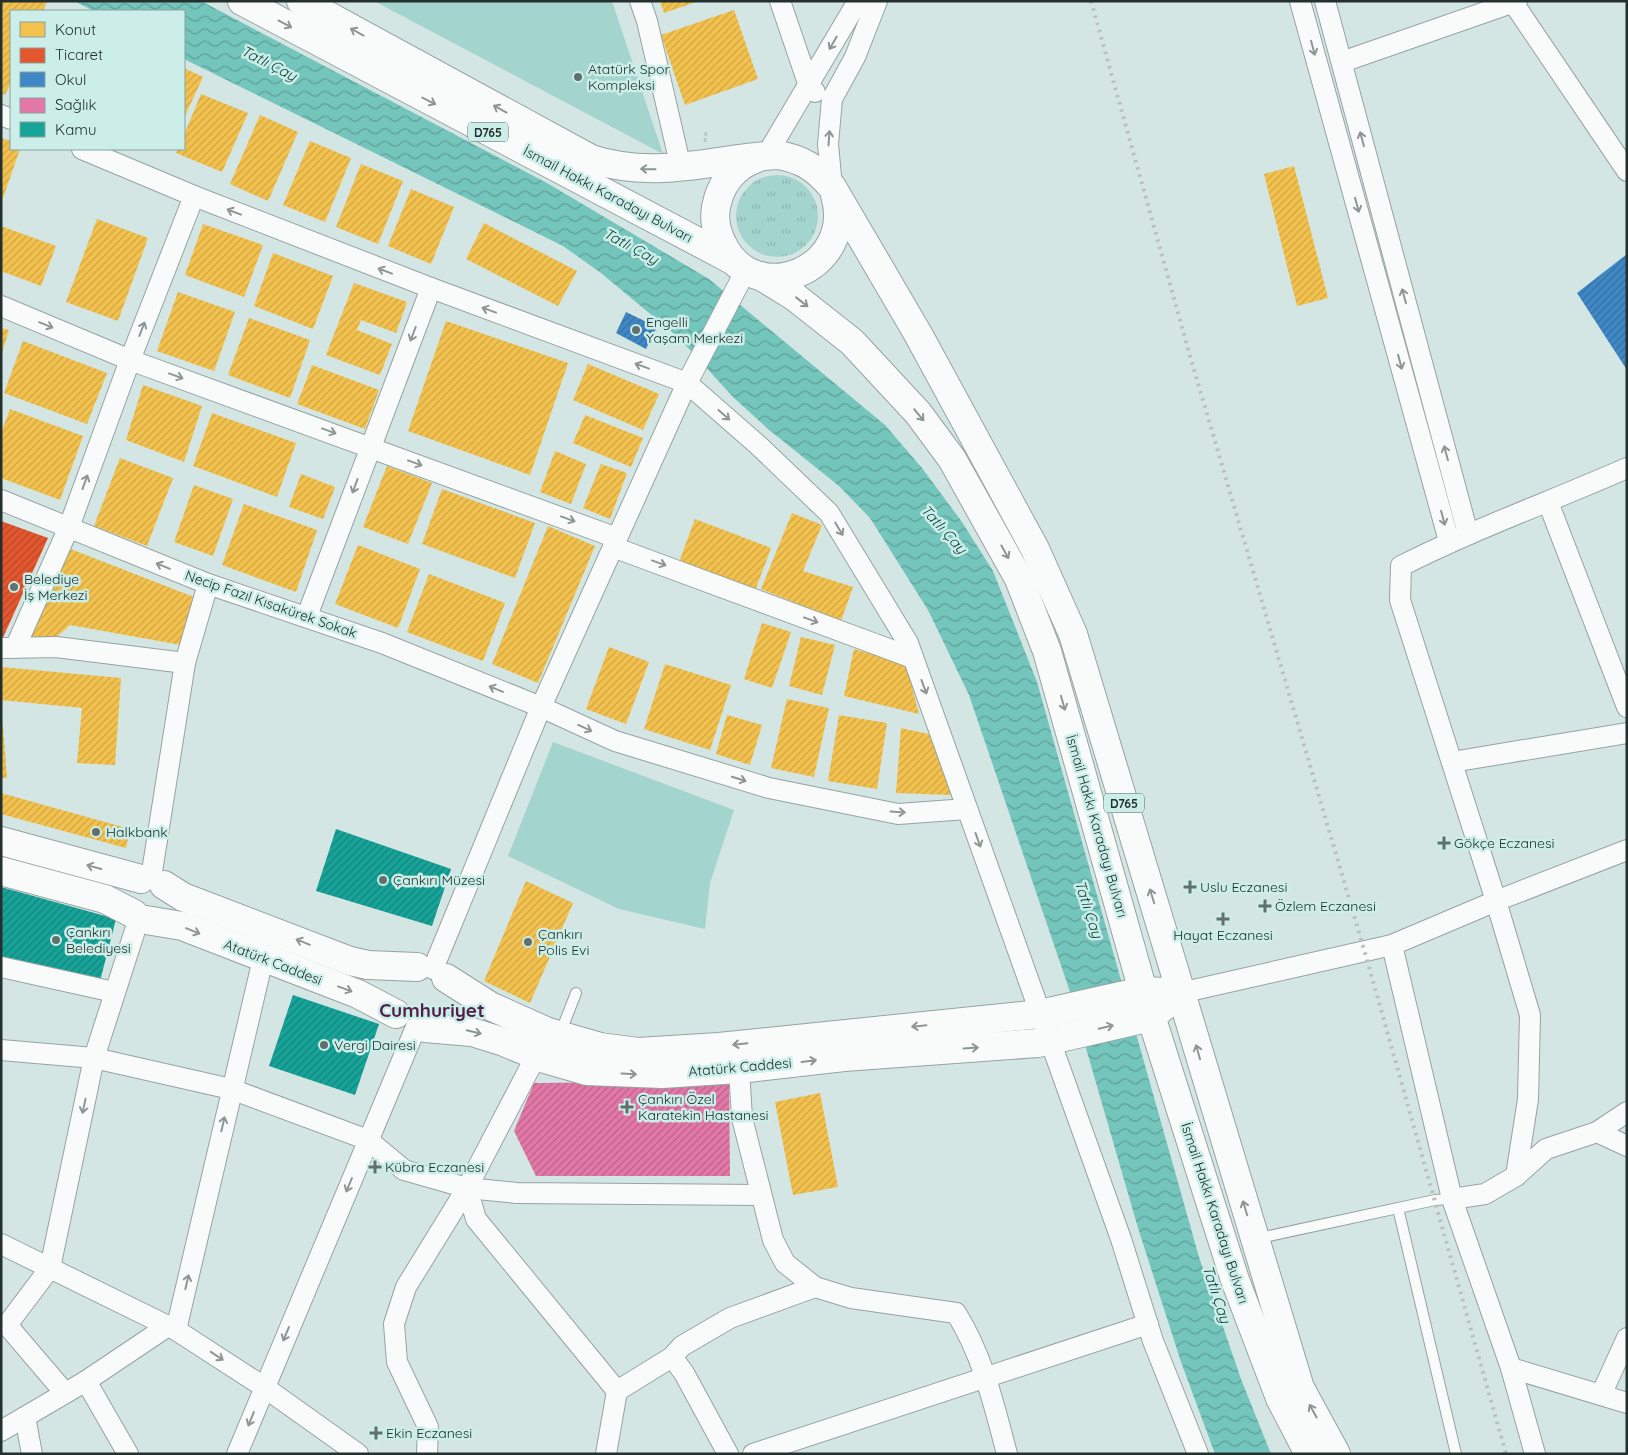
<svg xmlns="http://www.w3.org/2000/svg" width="1628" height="1455" viewBox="0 0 1628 1455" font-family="Quicksand,sans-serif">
<defs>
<pattern id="grass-tufts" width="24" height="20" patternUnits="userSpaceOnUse" patternTransform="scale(1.25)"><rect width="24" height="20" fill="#a4d4ce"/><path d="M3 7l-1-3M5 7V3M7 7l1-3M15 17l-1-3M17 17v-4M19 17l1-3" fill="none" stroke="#8db6b1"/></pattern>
<pattern id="water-waves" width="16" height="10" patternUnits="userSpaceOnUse" patternTransform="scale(1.25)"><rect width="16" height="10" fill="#74c5bc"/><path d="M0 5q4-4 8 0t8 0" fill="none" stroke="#5fa099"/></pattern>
<pattern id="homes-hatch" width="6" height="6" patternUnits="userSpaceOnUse" patternTransform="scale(1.25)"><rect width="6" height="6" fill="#f2c14e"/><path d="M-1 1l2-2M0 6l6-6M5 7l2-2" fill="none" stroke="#cfa644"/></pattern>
<pattern id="shops-hatch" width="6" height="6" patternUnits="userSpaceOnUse" patternTransform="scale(1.25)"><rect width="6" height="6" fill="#e4572e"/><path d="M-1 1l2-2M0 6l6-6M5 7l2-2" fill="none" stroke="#b84828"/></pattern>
<pattern id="schools-hatch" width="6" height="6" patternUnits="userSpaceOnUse" patternTransform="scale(1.25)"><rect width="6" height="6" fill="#3f88c5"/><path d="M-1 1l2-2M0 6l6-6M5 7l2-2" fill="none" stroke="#3470a0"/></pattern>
<pattern id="health-hatch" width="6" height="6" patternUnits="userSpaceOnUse" patternTransform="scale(1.25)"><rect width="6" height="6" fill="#e377a8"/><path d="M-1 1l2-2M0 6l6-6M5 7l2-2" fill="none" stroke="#b86289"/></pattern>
<pattern id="public-hatch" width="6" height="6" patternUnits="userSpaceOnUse" patternTransform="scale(1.25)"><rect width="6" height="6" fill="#17a398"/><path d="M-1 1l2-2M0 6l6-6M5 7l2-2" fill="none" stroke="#14857c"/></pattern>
</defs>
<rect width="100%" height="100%" fill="#d4e6e3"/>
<!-- grass -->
<circle fill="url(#grass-tufts)" cx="777" cy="216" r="41"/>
<!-- green -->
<g fill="#a4d4ce">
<polygon points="374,1 612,1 663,154"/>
<polygon points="553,742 734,810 710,883 705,929 619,909 508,856"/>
</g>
<!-- water -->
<polygon fill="url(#water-waves)" points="74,1 201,1 547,183 709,279 885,425 922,468 962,522 993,571 1037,682 1199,1257 1241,1379 1271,1454 1215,1454 1181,1362 1138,1228 1068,986 969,695 928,610 870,518 839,486 768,429 734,398 678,337 601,273 563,246 184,59 184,11 94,11"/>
<!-- homes -->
<g fill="url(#homes-hatch)">
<polygon points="1,1 47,2 43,11 11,11 11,82 5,95 1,93"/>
<polygon points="660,1 696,1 696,2 664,13"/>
<polygon points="734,10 758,79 685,105 661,35"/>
<polygon points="184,68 203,77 184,118"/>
<polygon points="201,94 248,113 222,172 176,153 178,149 184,149 184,135"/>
<polygon points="260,115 298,132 268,201 230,184"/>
<polygon points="1,138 11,141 11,149 20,149 3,198 1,197"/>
<polygon points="310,141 351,158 325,222 283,205"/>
<polygon points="361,164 403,181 378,244 336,227"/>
<polygon points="1294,166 1328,298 1297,306 1264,174"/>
<polygon points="411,189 454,207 431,264 388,246"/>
<polygon points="97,219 148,238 118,321 66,302"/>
<polygon points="484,223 577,271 558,306 466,259"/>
<polygon points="203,224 263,245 244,297 185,275"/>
<polygon points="1,226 56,246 41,286 1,271"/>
<polygon points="273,253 333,276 313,329 254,306"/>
<polygon points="354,283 407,302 396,333 361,320 357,330 392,344 380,375 326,355"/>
<polygon points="178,292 235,312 214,371 157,351"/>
<polygon points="249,318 310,340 290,398 228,375"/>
<polygon points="446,321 568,363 530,475 408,431"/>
<polygon points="1,328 9,330 2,353 1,353"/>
<polygon points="23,341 107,373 87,424 4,393"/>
<polygon points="588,364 659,394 643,430 573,400"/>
<polygon points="312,365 379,390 365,429 297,404"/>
<polygon points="143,385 202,406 184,462 126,440"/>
<polygon points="10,409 83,436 60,500 1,478 1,433"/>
<polygon points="212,413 296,443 277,497 193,466"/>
<polygon points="585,415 643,438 631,467 573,443"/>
<polygon points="555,451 586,464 571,504 540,492"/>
<polygon points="120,458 173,478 147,546 94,526"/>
<polygon points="601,464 627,473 610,519 583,508"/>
<polygon points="387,466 432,483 408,544 363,527"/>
<polygon points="301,474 335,487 323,519 289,507"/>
<polygon points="194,485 233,499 213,556 174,542"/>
<polygon points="442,489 535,523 515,578 422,544"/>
<polygon points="244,504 317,530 296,592 222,565"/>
<polygon points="792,513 822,525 803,571 853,587 841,621 761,589"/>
<polygon points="695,519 771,548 755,591 679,562"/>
<polygon points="548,526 595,546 538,683 492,664"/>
<polygon points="358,545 420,569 398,628 335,604"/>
<polygon points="68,548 194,597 181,645 70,625 51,642 26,635"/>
<polygon points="429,574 505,603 483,661 407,632"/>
<polygon points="762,623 791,632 772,688 744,679"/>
<polygon points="801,637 835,645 822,695 789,686"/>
<polygon points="609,647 649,662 626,724 586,709"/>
<polygon points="854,649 906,664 919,714 844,696"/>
<polygon points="665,664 731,685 710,750 644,729"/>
<polygon points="1,667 121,678 115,765 77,763 82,708 1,700"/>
<polygon points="787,699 829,708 814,777 771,768"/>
<polygon points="727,715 762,725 750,765 716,754"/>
<polygon points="839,715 887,723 877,789 828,781"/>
<polygon points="1,726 3,726 7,778 1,778"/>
<polygon points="901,728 933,735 951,795 896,793"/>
<polygon points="1,793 130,829 126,848 1,814"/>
<polygon points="526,881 573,903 530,1003 484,981"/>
<polygon points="820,1093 838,1187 793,1195 775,1102"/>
</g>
<!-- shops -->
<polygon fill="url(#shops-hatch)" points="1,521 48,538 1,642"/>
<!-- schools -->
<g fill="url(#schools-hatch)">
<polygon points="1627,254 1627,370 1577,293"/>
<polygon points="626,312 657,327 646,349 616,333"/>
</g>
<!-- health -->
<polygon fill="url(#health-hatch)" points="729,1081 730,1176 536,1176 514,1131 534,1083"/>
<!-- public -->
<g fill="url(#public-hatch)">
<polygon points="336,829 451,869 432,926 316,891"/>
<polygon points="1,887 116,919 99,985 1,960"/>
<polygon points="293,995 379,1024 355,1095 269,1066"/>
</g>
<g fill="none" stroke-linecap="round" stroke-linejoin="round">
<defs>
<g id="lane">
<polyline points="560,1034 576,993"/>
<polyline points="1398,1208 1456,1454"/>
<polyline points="1255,1239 1435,1200 1452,1199"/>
</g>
<g id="street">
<polyline points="640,1 647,21 681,168"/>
<polyline points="780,1 809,86 815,92"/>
<polyline points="1300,1 1449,541"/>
<polyline points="1325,1 1468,534"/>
<polyline points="1512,1 1627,171"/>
<polyline points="1342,62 1517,1"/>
<polyline points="1,115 11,119"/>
<polyline points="82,149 194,196 431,288 687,383 758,445 829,513 908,643 1121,1239 1153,1341 1198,1454"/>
<polyline points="766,156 858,1"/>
<polyline points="832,187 828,144 832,99 855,57 877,1"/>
<polyline points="1,306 130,360 617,538"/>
<polyline points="1,500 208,584 382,643 541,707 615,741 769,788 898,814 967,809"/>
<polyline points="1548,502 1627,707"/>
<polyline points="613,547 913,658"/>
<polyline points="307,616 431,288"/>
<polyline points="3,648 56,647 185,663"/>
<polyline points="15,648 69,527 130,360 194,196"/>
<polyline points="1452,762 1627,733"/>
<polyline points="151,878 185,663 208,584"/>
<polyline points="1392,945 1452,1199 1511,1368 1535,1454"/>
<polyline points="1,967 114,992"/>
<polyline points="433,969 541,707 687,383 746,270"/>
<polyline points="1180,993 1392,945 1496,901 1627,850"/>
<polyline points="1,1050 94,1058 231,1089 368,1140 404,1170 467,1188 517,1193 761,1195"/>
<path d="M739 1069 742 1118 773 1240 785 1263 815 1287 851 1298 956 1313C983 1356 994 1405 1007 1454"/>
<polyline points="1597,1132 1627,1112"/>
<path d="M1516 1176 1528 1099 1530 1015 1496 901 1400 600 1401 566C1474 529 1552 501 1627 468"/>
<polyline points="467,1188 536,1056"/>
<polyline points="1452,1199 1485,1194 1516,1176 1546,1149 1597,1132 1627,1146"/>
<polyline points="1,1244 176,1330 264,1387 358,1454"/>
<polyline points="176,1330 263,959"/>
<polyline points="672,1357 684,1373 728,1454"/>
<polyline points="1511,1368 1627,1403"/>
<polyline points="86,1381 128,1454"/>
<polyline points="65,1393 7,1325 50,1268 94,1058 139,918"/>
<polyline points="1601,1395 1627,1338"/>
<polyline points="25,1417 32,1454"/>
<polyline points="1,1431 86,1381 168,1326"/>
<polyline points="237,1454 416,1027"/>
<polyline points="427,1454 428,1427 397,1362 394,1324 406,1287 467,1188 476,1219 617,1391"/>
<polyline points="606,1454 617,1391 672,1357 682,1346 730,1318 815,1287"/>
<polyline points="753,1454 1148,1324"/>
</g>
<g id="secondary">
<polyline points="1,841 141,879"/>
<polyline points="1,871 105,899 134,914"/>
<polyline points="164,885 183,897 350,961 368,965 417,967"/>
<polyline points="146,920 182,926 358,994 396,1014"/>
<polyline points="446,978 490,1006 548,1032 600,1047 638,1052 719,1047 1040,1014 1143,991 1166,992"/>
<polyline points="425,1028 472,1032 504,1042 545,1059 587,1071 662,1074 739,1069 844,1057 1038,1043 1151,1017 1180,993"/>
</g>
<g id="highway">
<polyline points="242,1 734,261"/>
<path d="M301 1 591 159C657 180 712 159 778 155 802 159 816 168 832 187L918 334 1035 549 1073 634 1300 1388 1336 1454"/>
<path d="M755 159C737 165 723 181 718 199 713 214 715 229 722 243 754 312 857 269 835 195"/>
<polyline points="761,276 795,297 852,342 918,413 952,459 1019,579 1047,651 1143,991 1235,1280 1280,1398 1309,1454"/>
</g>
</defs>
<!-- lane casing -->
<use href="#lane" stroke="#96a3a2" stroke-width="12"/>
<!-- street casing -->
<use href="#street" stroke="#96a3a2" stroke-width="22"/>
<!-- secondary casing -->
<use href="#secondary" stroke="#96a3a2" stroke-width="30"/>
<!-- highway casing -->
<use href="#highway" stroke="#96a3a2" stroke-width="30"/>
<!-- path -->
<polyline stroke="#c0c6c4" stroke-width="3" stroke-dasharray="4 2.5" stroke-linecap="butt" points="705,142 706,132"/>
<!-- lane -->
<use href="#lane" stroke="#f9fbfb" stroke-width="10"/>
<!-- street -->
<use href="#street" stroke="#f9fbfb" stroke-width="20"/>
<!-- secondary -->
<use href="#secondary" stroke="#f9fbfb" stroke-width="28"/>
<!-- highway -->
<use href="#highway" stroke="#f9fbfb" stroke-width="28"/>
<!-- rail -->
<polyline stroke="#bac0be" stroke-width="4" stroke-dasharray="2.5 5" stroke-linecap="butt" points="1091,1 1190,356 1365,953 1506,1454"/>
</g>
<!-- one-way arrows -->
<defs><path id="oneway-shaft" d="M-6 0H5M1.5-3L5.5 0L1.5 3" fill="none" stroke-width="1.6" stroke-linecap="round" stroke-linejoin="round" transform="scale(1.25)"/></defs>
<g stroke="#8e9694">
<use href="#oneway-shaft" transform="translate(285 24) rotate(28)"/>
<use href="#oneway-shaft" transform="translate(357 32) rotate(-151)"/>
<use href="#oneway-shaft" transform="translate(833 43) rotate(120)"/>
<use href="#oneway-shaft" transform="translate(1313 48) rotate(75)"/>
<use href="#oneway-shaft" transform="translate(429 101) rotate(27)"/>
<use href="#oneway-shaft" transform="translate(500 109) rotate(-151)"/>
<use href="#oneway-shaft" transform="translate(829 138) rotate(-86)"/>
<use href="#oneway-shaft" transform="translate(1362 139) rotate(-105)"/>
<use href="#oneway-shaft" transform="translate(648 169) rotate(-179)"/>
<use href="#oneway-shaft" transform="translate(1357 205) rotate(75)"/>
<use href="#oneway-shaft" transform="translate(234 212) rotate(-159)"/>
<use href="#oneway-shaft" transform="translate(385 271) rotate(-159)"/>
<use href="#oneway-shaft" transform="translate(1404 296) rotate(-105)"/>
<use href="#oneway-shaft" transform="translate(802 302) rotate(38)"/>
<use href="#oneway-shaft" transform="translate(489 310) rotate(-160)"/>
<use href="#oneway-shaft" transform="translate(46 325) rotate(22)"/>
<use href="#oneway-shaft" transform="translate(142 329) rotate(-69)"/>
<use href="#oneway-shaft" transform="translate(413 334) rotate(111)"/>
<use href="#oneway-shaft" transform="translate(1400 362) rotate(75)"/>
<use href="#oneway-shaft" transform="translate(642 366) rotate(-160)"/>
<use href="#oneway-shaft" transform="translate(176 376) rotate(20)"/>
<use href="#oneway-shaft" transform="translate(724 415) rotate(41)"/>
<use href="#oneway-shaft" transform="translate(919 415) rotate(50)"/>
<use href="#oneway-shaft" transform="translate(329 431) rotate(20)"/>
<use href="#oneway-shaft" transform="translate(1446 453) rotate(-105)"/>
<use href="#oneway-shaft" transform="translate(415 463) rotate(20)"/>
<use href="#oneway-shaft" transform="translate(85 482) rotate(-70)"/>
<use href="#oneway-shaft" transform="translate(355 486) rotate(110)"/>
<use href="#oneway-shaft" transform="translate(1443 518) rotate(75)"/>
<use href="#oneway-shaft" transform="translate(568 519) rotate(20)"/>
<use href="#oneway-shaft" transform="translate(839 529) rotate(59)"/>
<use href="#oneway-shaft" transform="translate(1005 552) rotate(61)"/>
<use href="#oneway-shaft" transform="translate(659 563) rotate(20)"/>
<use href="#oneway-shaft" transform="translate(163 566) rotate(-158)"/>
<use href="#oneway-shaft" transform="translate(811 620) rotate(20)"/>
<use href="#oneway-shaft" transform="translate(924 687) rotate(70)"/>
<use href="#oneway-shaft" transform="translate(496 689) rotate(-158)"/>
<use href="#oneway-shaft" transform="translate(1063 703) rotate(74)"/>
<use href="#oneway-shaft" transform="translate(585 728) rotate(25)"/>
<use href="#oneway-shaft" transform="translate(739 779) rotate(17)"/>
<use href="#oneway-shaft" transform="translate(898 812) rotate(4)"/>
<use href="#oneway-shaft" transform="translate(978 840) rotate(70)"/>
<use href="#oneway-shaft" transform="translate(94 867) rotate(-165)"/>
<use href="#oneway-shaft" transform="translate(1152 896) rotate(-107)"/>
<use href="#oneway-shaft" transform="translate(193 931) rotate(22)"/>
<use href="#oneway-shaft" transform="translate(303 942) rotate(-158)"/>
<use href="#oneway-shaft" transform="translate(345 989) rotate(20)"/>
<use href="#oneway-shaft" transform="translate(919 1026) rotate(174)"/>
<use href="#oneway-shaft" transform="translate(1106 1027) rotate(-13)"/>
<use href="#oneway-shaft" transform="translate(474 1032) rotate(14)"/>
<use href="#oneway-shaft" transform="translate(740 1044) rotate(174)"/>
<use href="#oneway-shaft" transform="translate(971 1048) rotate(-4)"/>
<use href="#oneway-shaft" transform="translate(1198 1052) rotate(-106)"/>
<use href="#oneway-shaft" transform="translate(809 1061) rotate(-7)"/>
<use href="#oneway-shaft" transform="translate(629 1074) rotate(3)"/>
<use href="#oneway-shaft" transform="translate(84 1106) rotate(102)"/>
<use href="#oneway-shaft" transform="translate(223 1124) rotate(-77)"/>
<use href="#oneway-shaft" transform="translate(349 1185) rotate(113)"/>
<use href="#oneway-shaft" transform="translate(1245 1208) rotate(-107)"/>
<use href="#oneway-shaft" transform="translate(187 1282) rotate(-77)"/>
<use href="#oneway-shaft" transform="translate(286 1334) rotate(113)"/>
<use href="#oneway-shaft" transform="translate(217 1356) rotate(33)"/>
<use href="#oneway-shaft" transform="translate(1313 1411) rotate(-119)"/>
<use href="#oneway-shaft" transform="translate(251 1419) rotate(112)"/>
</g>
<!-- markers -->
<g fill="#61706d" stroke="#cceee9" stroke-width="2">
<circle cx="578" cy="77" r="5"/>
<circle cx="636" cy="330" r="5"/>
<circle cx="14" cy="587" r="5"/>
<circle cx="96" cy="832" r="5"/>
<path d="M1441.5 835.5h5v5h5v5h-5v5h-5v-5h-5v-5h5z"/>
<circle cx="383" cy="880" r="5"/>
<path d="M1187.5 879.5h5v5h5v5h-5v5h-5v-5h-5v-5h5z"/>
<path d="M1262.5 898.5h5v5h5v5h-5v5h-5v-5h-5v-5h5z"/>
<path d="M1220.5 911.5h5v5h5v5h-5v5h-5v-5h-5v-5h5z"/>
<circle cx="56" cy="940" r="5"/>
<circle cx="528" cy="942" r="5"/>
<circle cx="324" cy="1045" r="5"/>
<path d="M624.5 1099.5h5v5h5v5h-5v5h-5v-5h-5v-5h5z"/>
<path d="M372.5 1159.5h5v5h5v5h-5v5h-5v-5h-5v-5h5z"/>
<path d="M373.5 1425.5h5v5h5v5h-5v5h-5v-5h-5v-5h5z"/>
</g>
<g text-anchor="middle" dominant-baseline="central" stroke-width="5" stroke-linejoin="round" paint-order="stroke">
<!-- shield labels -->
<g fill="#cceee9" stroke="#566966" stroke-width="1">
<rect x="468" y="122.5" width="40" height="19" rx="4"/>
<rect x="1104" y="793.5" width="40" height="19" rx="4"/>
</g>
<g font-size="12" font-weight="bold" fill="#23302e">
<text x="488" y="132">D765</text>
<text x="1124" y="803">D765</text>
</g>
<!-- poi labels -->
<g font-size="14" fill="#23302e" stroke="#cceee9" text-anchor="start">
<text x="588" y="69">Atatürk Spor<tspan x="588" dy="16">Kompleksi</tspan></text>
<text x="646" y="322">Engelli<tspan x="646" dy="16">Yaşam Merkezi</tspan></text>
<text x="24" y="579">Belediye<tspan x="24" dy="16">İş Merkezi</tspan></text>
<text x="106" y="832">Halkbank</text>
<text x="1454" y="843">Gökçe Eczanesi</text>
<text x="393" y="880">Çankırı Müzesi</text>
<text x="1200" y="887">Uslu Eczanesi</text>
<text x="1275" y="906">Özlem Eczanesi</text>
<text x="66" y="932">Çankırı<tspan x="66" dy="16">Belediyesi</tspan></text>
<text x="538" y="934">Çankırı<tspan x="538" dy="16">Polis Evi</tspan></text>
<text x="1223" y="935" text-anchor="middle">Hayat Eczanesi</text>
<text x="334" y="1045">Vergi Dairesi</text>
<text x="638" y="1099">Çankırı Özel<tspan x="638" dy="16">Karatekin Hastanesi</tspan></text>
<text x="385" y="1167">Kübra Eczanesi</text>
<text x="386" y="1433">Ekin Eczanesi</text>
</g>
<!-- street labels -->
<g font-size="14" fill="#23302e" stroke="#cceee9">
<text transform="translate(608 194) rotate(28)">İsmail Hakkı Karadayı Bulvarı</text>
<text transform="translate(271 604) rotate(19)">Necip Fazıl Kısakürek Sokak</text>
<text transform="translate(1097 826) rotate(74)">İsmail Hakkı Karadayı Bulvarı</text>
<text transform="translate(273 962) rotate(21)">Atatürk Caddesi</text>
<text transform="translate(740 1067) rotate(-5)">Atatürk Caddesi</text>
<text transform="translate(1215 1213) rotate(72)">İsmail Hakkı Karadayı Bulvarı</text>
</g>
<!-- water labels -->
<g font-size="15" font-style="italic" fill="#0d3f3a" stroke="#cceee9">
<text transform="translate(269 63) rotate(27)">Tatlı Çay</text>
<text transform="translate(631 246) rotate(28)">Tatlı Çay</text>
<text transform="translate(944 529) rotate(48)">Tatlı Çay</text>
<text transform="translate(1089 909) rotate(72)">Tatlı Çay</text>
<text transform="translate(1217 1294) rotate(72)">Tatlı Çay</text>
</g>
<!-- district labels -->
<g font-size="19" font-weight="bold" fill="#531d48" stroke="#cceee9">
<text x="432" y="1010">Cumhuriyet</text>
</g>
</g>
<!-- border -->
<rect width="1628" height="1455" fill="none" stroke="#23302e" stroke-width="5"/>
<!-- legend -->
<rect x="10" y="10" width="175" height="140" fill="#cceee9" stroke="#88a29e"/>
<rect x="20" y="22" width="25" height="15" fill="#f2c14e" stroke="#88a29e"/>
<text x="55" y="35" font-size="15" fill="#23302e">Konut</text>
<rect x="20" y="48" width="25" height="15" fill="#e4572e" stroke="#88a29e"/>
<text x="55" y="60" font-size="15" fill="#23302e">Ticaret</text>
<rect x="20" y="72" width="25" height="15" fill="#3f88c5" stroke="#88a29e"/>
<text x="55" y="85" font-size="15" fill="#23302e">Okul</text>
<rect x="20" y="98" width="25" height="15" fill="#e377a8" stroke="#88a29e"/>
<text x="55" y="110" font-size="15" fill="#23302e">Sağlık</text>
<rect x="20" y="122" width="25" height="15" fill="#17a398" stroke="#88a29e"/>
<text x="55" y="135" font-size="15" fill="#23302e">Kamu</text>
</svg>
